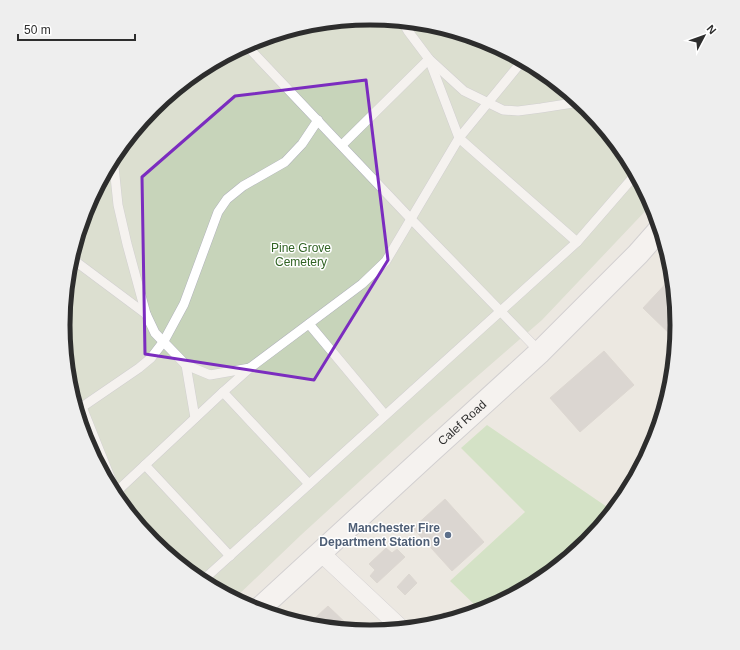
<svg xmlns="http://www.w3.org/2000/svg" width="740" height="650" viewBox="0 0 740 650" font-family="Arial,sans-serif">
<rect width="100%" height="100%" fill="#ece8e1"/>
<!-- green -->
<polygon fill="#b7dca4" points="487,425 613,511 587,542 540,580 487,609 481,611 450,581 525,512 461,448"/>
<!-- cemetery -->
<polygon fill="#c7d4ba" points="370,18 430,24 488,41 541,70 587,108 625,155 652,204 542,320 419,427 301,535 234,599 199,580 153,542 115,495 86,442 69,385 63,325 69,265 86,207 115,154 153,108 200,70 253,41 310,24"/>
<!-- building -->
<g fill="#c5c1bd" stroke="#c8c3bb">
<polygon points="672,277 677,325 676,337 674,338 643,308"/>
<polygon points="604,351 634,385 580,432 550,398"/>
<polygon points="649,451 638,472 633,466"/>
<polygon points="445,499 484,542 452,571 413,528"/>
<polygon points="386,548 392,553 397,549 405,557 377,583 370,576 375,570 369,564"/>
<polygon points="409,574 417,583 405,595 397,587"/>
<polygon points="328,606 351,628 348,630 324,627 315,618"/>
<polygon points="444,612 449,617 454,612 459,617 430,626"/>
</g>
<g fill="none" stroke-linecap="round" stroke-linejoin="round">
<defs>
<g id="lane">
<polyline points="402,21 408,31 429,59 464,91 503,110 518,111 541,108 573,103 577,100"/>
<polyline points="246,45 411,219 540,352"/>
<polyline points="342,145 429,59 459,138 577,242"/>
<polyline points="113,157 118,205 127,244 146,314 155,333 186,365 210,375 250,368"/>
<polyline points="71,258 146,314"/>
<polyline points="309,324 385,415"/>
<polyline points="186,365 195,418"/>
<polyline points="223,392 309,484"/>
<polyline points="73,398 82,407 116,492"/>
<polyline points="76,410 82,407 139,368 151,358 164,341 184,304 218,212 227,199 243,186 285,162 302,144 318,120"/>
<polyline points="145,465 230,556"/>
<polyline points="114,494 223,392 251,367 362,284 386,261 459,138 523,60"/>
<polyline points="202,581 577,242 636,174"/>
</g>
<polyline id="street" points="321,553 402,629"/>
<g id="secondary">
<path id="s1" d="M258 610 429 453 540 352 638 254 660 229"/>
</g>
</defs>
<!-- lane casing -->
<use href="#lane" stroke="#b1b3bb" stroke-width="10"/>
<!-- street casing -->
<use href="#street" stroke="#b1b3bb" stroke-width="18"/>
<!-- secondary casing -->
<use href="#secondary" stroke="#b1b3bb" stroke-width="24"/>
<!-- lane -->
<use href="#lane" stroke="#fff" stroke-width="9"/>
<!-- street -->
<use href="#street" stroke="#fff" stroke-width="17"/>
<!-- secondary -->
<use href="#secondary" stroke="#fff" stroke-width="22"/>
</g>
<!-- marked area -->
<path d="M0 0H740V650H0ZM366 80 388 260 314 380 145 354 142 177 235 96Z" fill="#ece8e1" fill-opacity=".55" fill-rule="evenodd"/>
<path fill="none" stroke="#7b2cbf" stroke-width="3" stroke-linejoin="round" d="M366 80 388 260 314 380 145 354 142 177 235 96Z"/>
<!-- markers -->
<circle fill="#5c6f8a" stroke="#fff" stroke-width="1.5" cx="448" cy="535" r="4"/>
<g text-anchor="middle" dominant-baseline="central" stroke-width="3" stroke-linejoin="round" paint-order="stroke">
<!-- park labels -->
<g font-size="12" fill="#316324" stroke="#fff">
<text x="301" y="248">Pine Grove<tspan x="301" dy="14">Cemetery</tspan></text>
</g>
<!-- street labels -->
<g font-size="12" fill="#2d2d2d" stroke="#fff">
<text stroke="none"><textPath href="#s1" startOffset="277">Calef Road</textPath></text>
</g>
<!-- service labels -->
<g font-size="12" font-weight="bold" fill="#4e5e75" stroke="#fff" text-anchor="end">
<text x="440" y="528">Manchester Fire<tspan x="440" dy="14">Department Station 9</tspan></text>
</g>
</g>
<!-- crop -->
<path d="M0 0H740V650H0ZM70 325a300 300 0 1 1 600 0a300 300 0 1 1-600 0Z" fill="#eee" fill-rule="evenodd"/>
<path fill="none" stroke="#2d2d2d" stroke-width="5" d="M70 325a300 300 0 1 1 600 0a300 300 0 1 1-600 0Z"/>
<!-- north arrow -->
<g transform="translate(704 36) rotate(49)" stroke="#ffffff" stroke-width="3" paint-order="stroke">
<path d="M0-3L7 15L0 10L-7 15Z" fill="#2d2d2d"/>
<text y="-6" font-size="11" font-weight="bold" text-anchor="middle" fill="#2d2d2d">N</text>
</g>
<!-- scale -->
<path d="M18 34v6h117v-6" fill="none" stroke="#2d2d2d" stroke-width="2"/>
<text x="24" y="34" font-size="12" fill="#2d2d2d" stroke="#ffffff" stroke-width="3" paint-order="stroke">50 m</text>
</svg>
